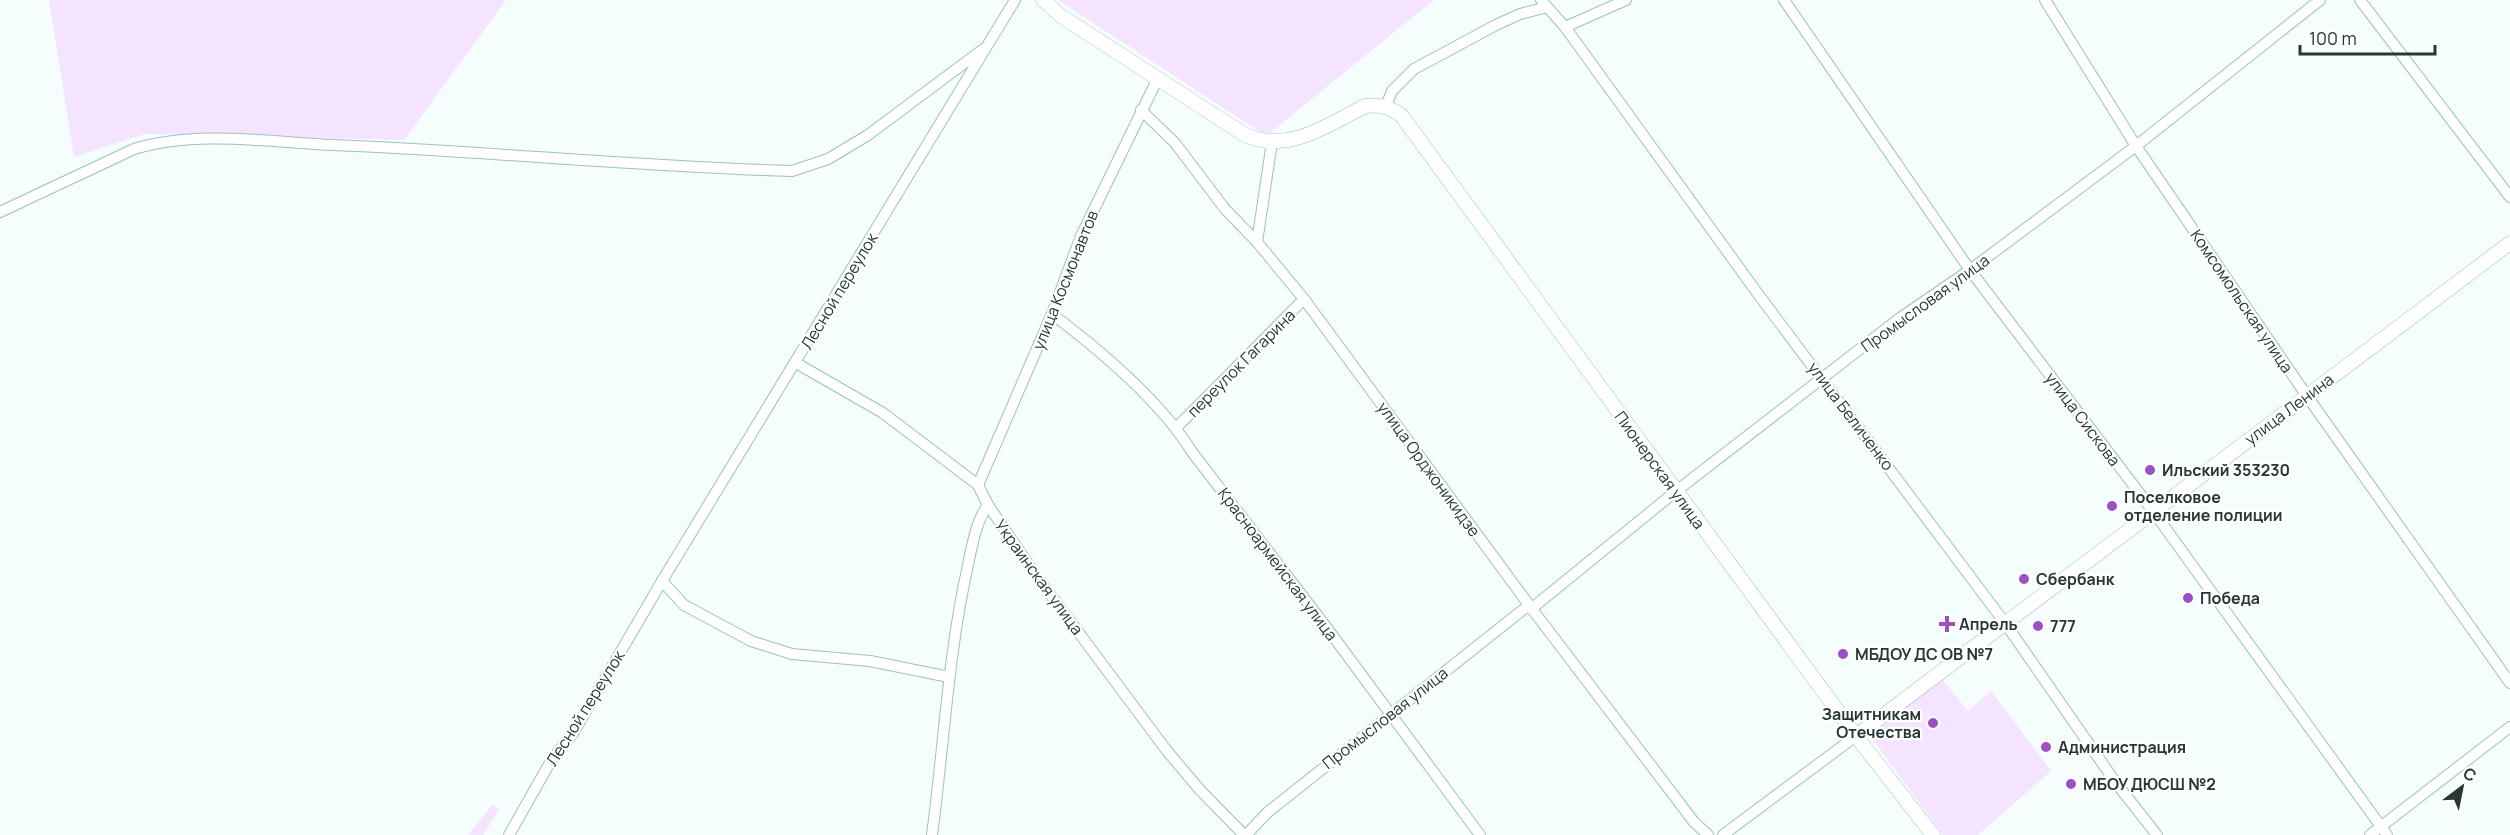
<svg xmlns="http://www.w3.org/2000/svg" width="2510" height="835" viewBox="0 0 2510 835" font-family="Manrope,sans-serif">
<rect width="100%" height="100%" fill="#f5fefd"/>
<!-- green -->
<g fill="#f4e4ff">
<polygon points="49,0 506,0 404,140 145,134 74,157"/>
<polygon points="1058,0 1434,0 1266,136"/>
<polygon points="1943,680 1968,711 1991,691 2051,771 1978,835 1943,835 1868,733"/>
<polygon points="493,804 499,810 483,835 468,835"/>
</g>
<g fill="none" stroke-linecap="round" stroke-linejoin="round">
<defs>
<g id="minor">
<polyline points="1541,0 1565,27 1758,294 2005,623 2116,783 2157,835"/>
<polyline points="1784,0 1970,270 2153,511 2387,835"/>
<polyline points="2045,0 2136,146 2307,396 2510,683"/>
<polyline points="2360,0 2510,197"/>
<polyline points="1565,27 1626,0"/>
<polyline points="1386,106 1392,91 1414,69 1496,25 1520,14 1547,7"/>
<polyline points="1141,110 1175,143 1225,209 1257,242 1304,299 1529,605 1694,822 1708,835"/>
<path d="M0 212 134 149C197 130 269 142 333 145 486 151 639 167 792 171L828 159 868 135 982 50"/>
<polyline points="1257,242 1272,142"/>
<path d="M1052 314C1101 351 1160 400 1192 452L1324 624 1480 835"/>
<polyline points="796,363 883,413 978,485 988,505 1035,574 1167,751 1200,790 1244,835"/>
<polyline points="1177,427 1304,299"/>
<polyline points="978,485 1052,314 1081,236 1158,78"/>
<polyline points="662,581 684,605 751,641 792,654 870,661 949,677"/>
<polyline points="1531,609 1675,492 1900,318 1970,270 2136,146 2320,0"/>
<polyline points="509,835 552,759 572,735 662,581 1015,0"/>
<path d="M932 835C944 745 948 654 968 565 972 546 976 521 988 505"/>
<polyline points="1246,835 1268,812 1529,605"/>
<polyline points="1723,835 1856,736"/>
<polyline points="2370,835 2510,727"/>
</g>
<g id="tertiary">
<path d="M1043 0 1061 16 1245 135C1288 154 1328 125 1365 106 1380 104 1388 107 1401 115L1856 736 1933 835"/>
<polyline points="1856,736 2510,243"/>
</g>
</defs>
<!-- minor casing -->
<use href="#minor" stroke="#98c3be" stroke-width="12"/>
<!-- tertiary casing -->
<use href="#tertiary" stroke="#98c3be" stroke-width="15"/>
<!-- minor -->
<use href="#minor" stroke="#fff" stroke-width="10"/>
<!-- tertiary -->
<use href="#tertiary" stroke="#fff" stroke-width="14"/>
</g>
<!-- markers -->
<g fill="#9b51c4" stroke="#fff" stroke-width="2">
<circle cx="2150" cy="470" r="6"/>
<circle cx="2112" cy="506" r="6"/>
<circle cx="2024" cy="579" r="6"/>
<circle cx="2188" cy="598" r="6"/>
<path d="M1944 615h6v6h6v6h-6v6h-6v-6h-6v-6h6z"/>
<circle cx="2038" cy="626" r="6"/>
<circle cx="1843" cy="654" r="6"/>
<circle cx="1933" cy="723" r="6"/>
<circle cx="2046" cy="747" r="6"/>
<circle cx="2071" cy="784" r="6"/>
</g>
<g text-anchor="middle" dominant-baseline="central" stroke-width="4.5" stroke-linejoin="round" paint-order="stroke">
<!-- street labels -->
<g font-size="16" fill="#263735" stroke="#fff">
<text transform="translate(1065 280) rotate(-68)">улица Космонавтов</text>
<text transform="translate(839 291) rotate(-59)">Лесной переулок</text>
<text transform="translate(2242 301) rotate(56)">Комсомольская улица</text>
<text transform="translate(1925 303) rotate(-36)">Промысловая улица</text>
<text transform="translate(1241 363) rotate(-45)">переулок Гагарина</text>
<text transform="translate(2289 409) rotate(-37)">улица Ленина</text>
<text transform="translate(1851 416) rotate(53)">улица Беличенко</text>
<text transform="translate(2083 419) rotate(53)">улица Сискова</text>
<text transform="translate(1429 469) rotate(54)">улица Орджоникидзе</text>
<text transform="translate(1660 470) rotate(54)">Пионерская улица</text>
<text transform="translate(1278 564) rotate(53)">Красноармейская улица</text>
<text transform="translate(1039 577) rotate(54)">Украинская улица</text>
<text transform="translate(585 708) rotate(-58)">Лесной переулок</text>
<text transform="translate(1385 718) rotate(-38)">Промысловая улица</text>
</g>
<!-- poi labels -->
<g font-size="16" font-weight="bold" fill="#263735" stroke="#fff" text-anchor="start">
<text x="2162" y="470">Ильский 353230</text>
<text x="2124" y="497">Поселковое<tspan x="2124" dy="18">отделение полиции</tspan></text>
<text x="2036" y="579">Сбербанк</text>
<text x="2200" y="598">Победа</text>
<text x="1959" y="624">Апрель</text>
<text x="2050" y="626">777</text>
<text x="1855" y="654">МБДОУ ДС ОВ №7</text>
<text x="1921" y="714" text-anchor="end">Защитникам<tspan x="1921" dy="18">Отечества</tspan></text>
<text x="2058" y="747">Администрация</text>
<text x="2083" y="784">МБОУ ДЮСШ №2</text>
</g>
</g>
<!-- north arrow -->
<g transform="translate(2462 787) rotate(32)" stroke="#ffffff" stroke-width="4.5" paint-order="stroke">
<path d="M0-4.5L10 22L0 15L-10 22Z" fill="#263735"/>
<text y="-9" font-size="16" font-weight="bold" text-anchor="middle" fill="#263735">С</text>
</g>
<!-- scale -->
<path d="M2300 45v9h135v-9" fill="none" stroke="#263735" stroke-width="3"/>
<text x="2309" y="45" font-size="18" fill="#263735" stroke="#ffffff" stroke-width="4.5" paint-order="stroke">100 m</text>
</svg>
